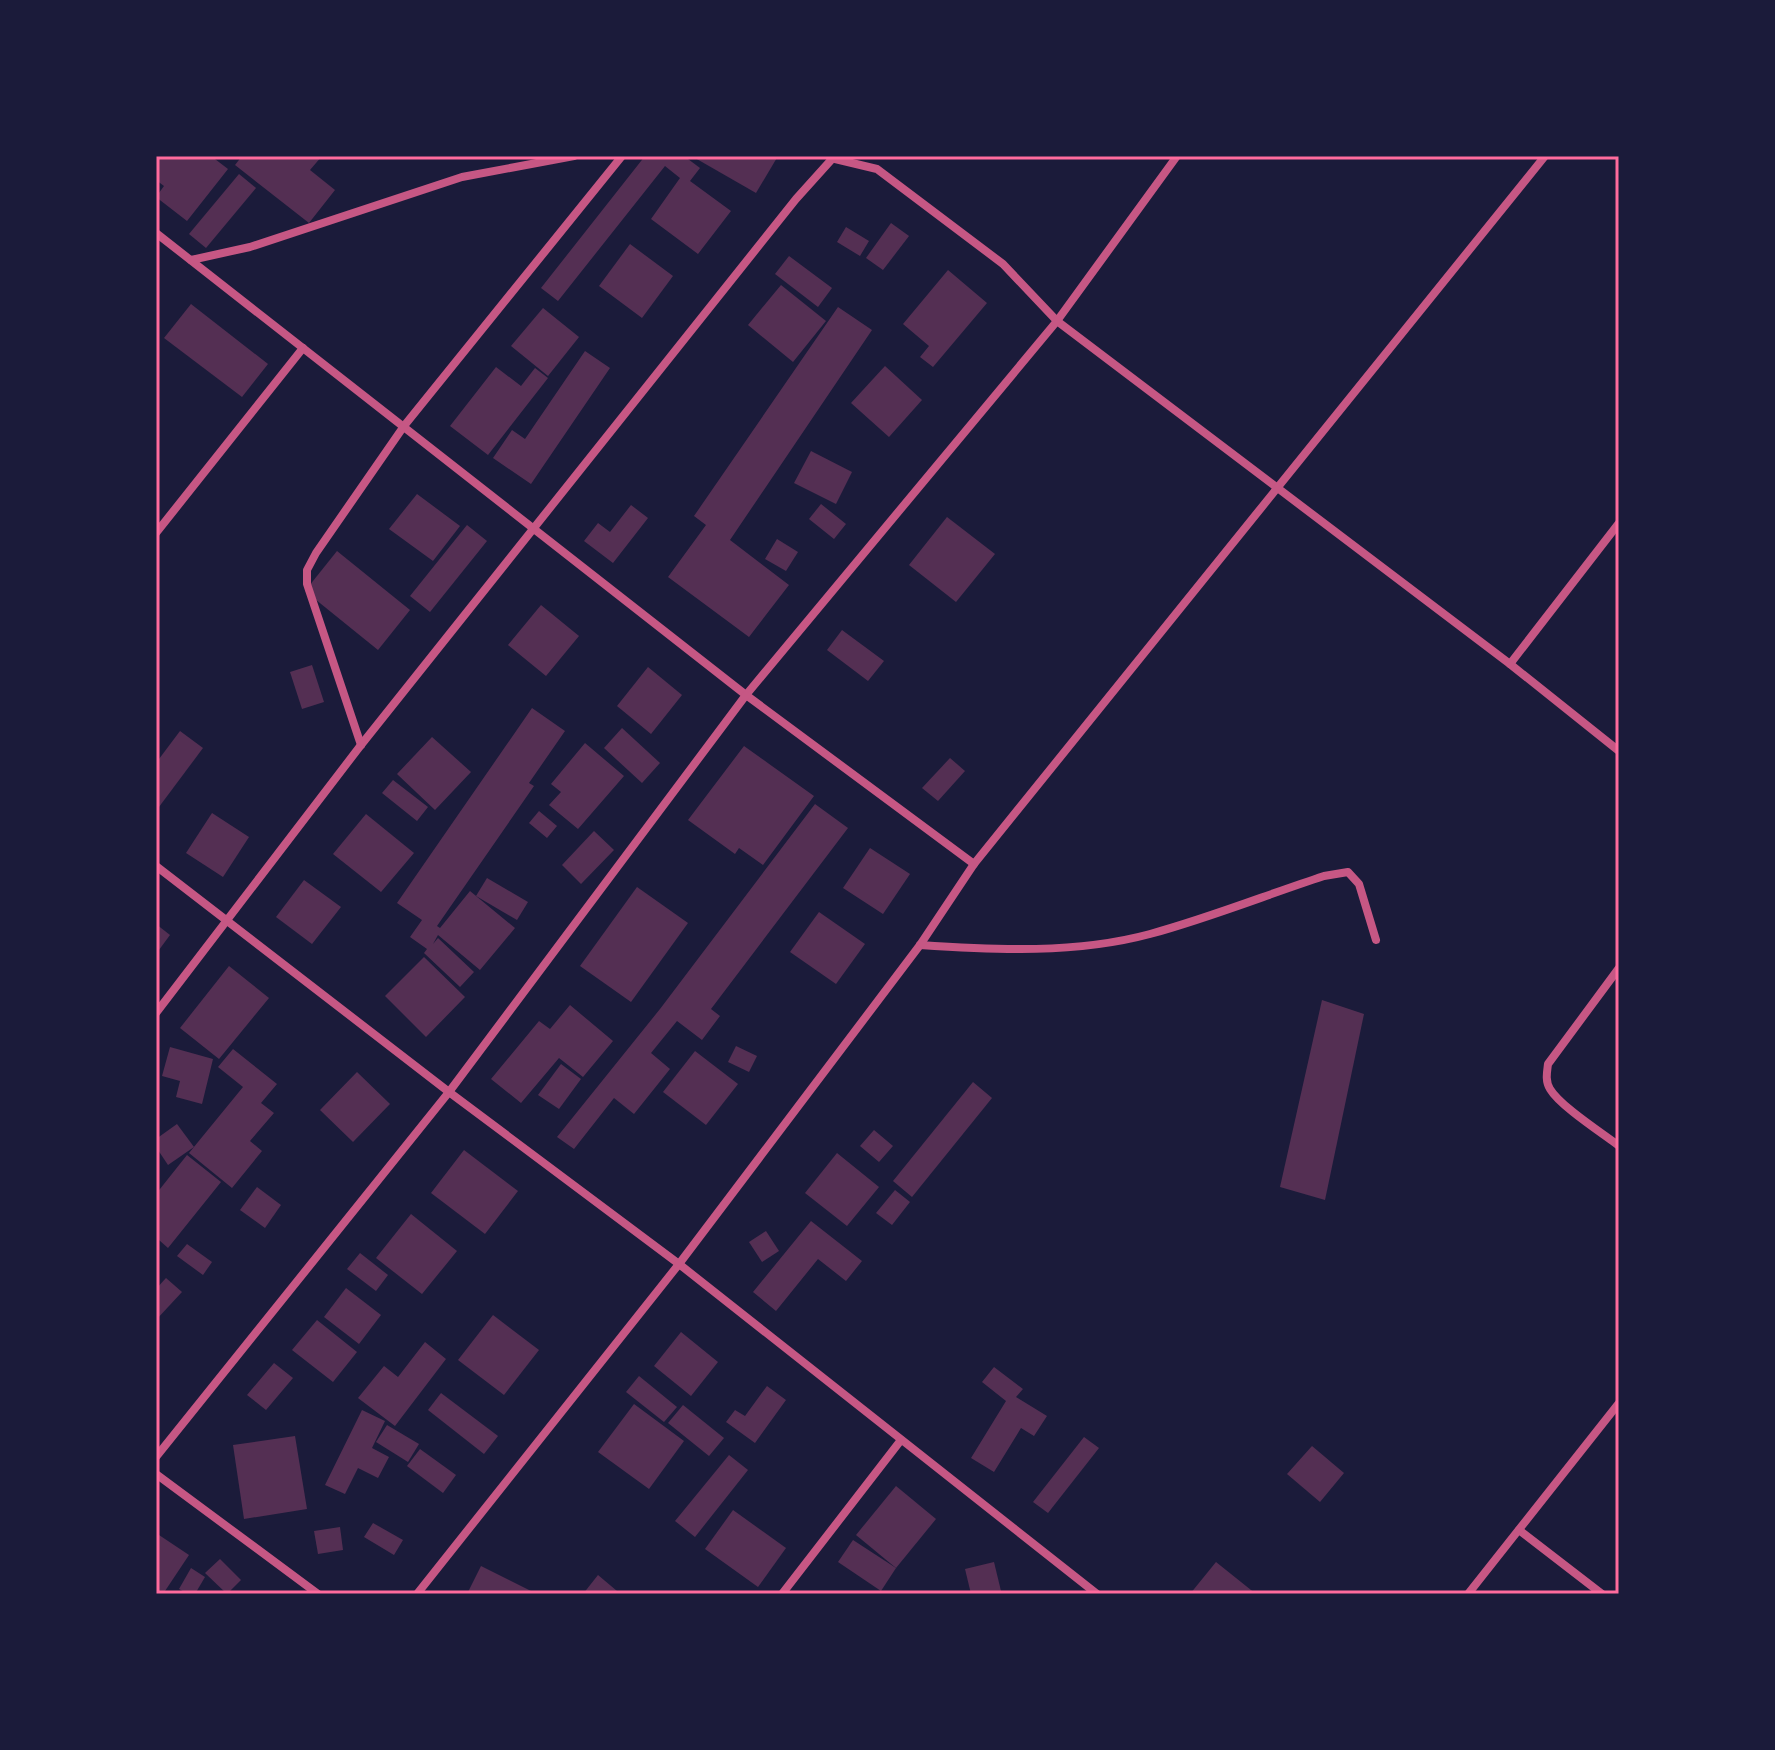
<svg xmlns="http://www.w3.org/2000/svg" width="1775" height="1750" viewBox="0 0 1775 1750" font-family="Ubuntu,sans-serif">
<rect width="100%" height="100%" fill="#1b1b3a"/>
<!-- building -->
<g fill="#542f53">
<polygon points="156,156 211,156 228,169 187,221 156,197 164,186 156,180"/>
<polygon points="242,156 322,156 310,170 335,190 309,223 235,165"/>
<polygon points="645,156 684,156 700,168 690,181 731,211 698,254 651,219 680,178 665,166 558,301 541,288"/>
<polygon points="697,156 778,156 756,193 695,158"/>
<polygon points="239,174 256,188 206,248 189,234"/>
<polygon points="891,223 909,236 883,270 866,258"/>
<polygon points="846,227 869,241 860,256 837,242"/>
<polygon points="630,244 673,276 642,318 599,286"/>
<polygon points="789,256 832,288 818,307 775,274"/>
<polygon points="948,270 987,303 933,367 920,357 929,346 903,324"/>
<polygon points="781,285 826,321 793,362 748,325"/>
<polygon points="191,304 268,364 242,397 164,338"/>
<polygon points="838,307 872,330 730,540 789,585 749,637 668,577 706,525 694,516"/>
<polygon points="543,308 579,337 548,376 511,346"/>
<polygon points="585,351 610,368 531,484 493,458 512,430 525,439"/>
<polygon points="885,366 922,400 889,437 851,403"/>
<polygon points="496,367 521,386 535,368 548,378 488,455 450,426"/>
<polygon points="811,451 852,472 836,504 794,483"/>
<polygon points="417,494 460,526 433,561 389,529"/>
<polygon points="821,504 846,524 834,539 809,519"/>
<polygon points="631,505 648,518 613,563 584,541 598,523 610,532"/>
<polygon points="947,517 995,554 956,602 909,565"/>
<polygon points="467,525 487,541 430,612 410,596"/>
<polygon points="777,539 798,552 786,571 765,559"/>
<polygon points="337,551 410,610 378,650 305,591"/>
<polygon points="541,605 579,636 546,676 508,645"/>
<polygon points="842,630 884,661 868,681 827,650"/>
<polygon points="312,665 324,702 302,709 290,672"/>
<polygon points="648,667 682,695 651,734 617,706"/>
<polygon points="532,708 565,731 529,783 534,786 437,926 440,928 470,891 515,928 480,970 438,935 433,944 438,938 474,972 460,987 424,953 427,949 410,937 422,920 397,903"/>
<polygon points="622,728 660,763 642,783 604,748"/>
<polygon points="180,731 203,748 156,811 156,763"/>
<polygon points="432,737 471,772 435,810 397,774"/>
<polygon points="585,743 624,776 578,829 549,805 561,792 551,784"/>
<polygon points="744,746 814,796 763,865 739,848 735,854 688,820"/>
<polygon points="950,758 965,771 938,801 922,788"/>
<polygon points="393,780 428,807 417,821 382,793"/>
<polygon points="815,804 848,828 711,1009 720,1016 702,1040 677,1021 651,1053 670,1069 634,1114 614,1098 574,1149 557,1137 660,1009"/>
<polygon points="539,811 557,826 547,838 529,823"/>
<polygon points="212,813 249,837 223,877 186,853"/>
<polygon points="366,814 414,853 381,892 333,854"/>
<polygon points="594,831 614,850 581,884 562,865"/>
<polygon points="870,848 910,874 883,914 843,888"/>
<polygon points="487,878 528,902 517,920 476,896"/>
<polygon points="304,880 341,907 312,944 276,917"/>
<polygon points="637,887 688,923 631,1002 580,966"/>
<polygon points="819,912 865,944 836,984 790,952"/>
<polygon points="156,924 170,935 156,954"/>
<polygon points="424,957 465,997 426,1037 385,996"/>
<polygon points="229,966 269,998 219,1059 180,1028"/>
<polygon points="1322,1000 1364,1014 1325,1200 1280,1187"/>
<polygon points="570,1005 613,1041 583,1077 559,1058 521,1103 491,1079 539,1021 550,1029"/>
<polygon points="736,1046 757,1056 749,1072 728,1062"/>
<polygon points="170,1047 213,1059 202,1104 176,1097 180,1081 162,1076"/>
<polygon points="233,1049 277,1084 261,1103 274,1113 250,1141 262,1151 232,1188 189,1153 243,1087 218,1067"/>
<polygon points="695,1051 738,1084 706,1125 663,1092"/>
<polygon points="561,1064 581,1079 559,1109 538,1095"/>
<polygon points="357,1072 390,1104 353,1142 320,1110"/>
<polygon points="973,1082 992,1098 912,1197 893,1181"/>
<polygon points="177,1124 194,1147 168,1165 156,1147 156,1139"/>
<polygon points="874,1130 893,1146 879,1162 860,1146"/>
<polygon points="464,1150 518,1191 485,1234 431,1193"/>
<polygon points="837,1153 879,1187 847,1226 805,1193"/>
<polygon points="187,1155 221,1182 168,1248 159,1240 156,1244 156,1194"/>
<polygon points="257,1187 281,1205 265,1228 240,1210"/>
<polygon points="895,1190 910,1202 892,1225 876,1213"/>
<polygon points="411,1214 457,1251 422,1294 376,1258"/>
<polygon points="811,1221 862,1261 846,1281 818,1259 776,1311 753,1292"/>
<polygon points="766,1231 779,1251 762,1262 749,1242"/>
<polygon points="187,1244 212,1262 203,1275 177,1256"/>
<polygon points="360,1253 388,1275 376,1291 347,1269"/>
<polygon points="166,1278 182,1292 156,1320 156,1289"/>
<polygon points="346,1288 381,1315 359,1344 324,1317"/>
<polygon points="493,1315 539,1350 504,1395 458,1360"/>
<polygon points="317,1320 357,1352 333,1382 292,1350"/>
<polygon points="681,1332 718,1362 691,1396 654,1366"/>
<polygon points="425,1342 446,1359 395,1426 358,1398 384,1366 398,1377"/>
<polygon points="274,1363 293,1378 266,1410 247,1395"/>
<polygon points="994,1367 1023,1389 1016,1397 1047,1416 1034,1436 1021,1428 994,1472 971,1458 1006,1401 982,1382"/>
<polygon points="639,1376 677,1407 664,1422 626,1392"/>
<polygon points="767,1386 786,1400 755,1443 726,1422 735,1410 745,1416"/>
<polygon points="441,1393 498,1436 484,1454 428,1410"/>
<polygon points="634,1404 684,1441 649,1489 598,1452"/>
<polygon points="683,1405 724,1438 709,1456 668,1423"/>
<polygon points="362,1410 385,1421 372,1448 389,1457 378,1478 358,1468 345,1494 325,1485"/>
<polygon points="387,1425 419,1444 408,1462 376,1442"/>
<polygon points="295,1436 307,1509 244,1519 233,1445"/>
<polygon points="1084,1437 1099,1448 1048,1513 1033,1502"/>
<polygon points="1312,1446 1344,1473 1320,1502 1287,1474"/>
<polygon points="420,1449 456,1475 443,1493 407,1466"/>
<polygon points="729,1455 748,1470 695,1537 675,1521"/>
<polygon points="896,1486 936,1519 896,1568 856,1535"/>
<polygon points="733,1510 786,1548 758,1587 705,1549"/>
<polygon points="373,1523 403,1540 394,1555 364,1537"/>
<polygon points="340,1527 343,1550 318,1554 314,1531"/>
<polygon points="156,1533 189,1555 163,1594 156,1594"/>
<polygon points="853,1540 896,1568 881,1591 838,1562"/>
<polygon points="220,1559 241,1580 227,1594 205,1573"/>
<polygon points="994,1562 1001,1591 971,1594 965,1569"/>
<polygon points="1216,1562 1256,1594 1190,1594"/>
<polygon points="481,1566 537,1594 467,1594"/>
<polygon points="191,1568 205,1577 195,1594 188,1594 179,1589"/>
<polygon points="598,1575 617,1591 614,1594 583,1594"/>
</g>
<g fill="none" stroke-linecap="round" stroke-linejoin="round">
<!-- minor -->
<g stroke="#c65784" stroke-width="8">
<polyline points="831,158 877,169 1003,264 1057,321 1510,664 1619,751"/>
<polyline points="156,233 746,695 974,864"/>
<polyline points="191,260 250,247 462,177 574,156"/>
<polyline points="156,533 303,348"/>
<polyline points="1510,664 1619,523"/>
<polyline points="361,745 307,584 307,570 316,553 404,426 622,156"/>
<polyline points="156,866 449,1092 679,1264 1097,1594"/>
<path d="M920 945C996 950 1076 954 1150 934 1209 918 1266 895 1324 876L1348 872 1359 884 1376 940"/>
<path d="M1619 968 1548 1064C1547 1072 1545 1081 1550 1089 1560 1106 1602 1133 1619 1146"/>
<polyline points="156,1013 361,745 796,199 832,159"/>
<polyline points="156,1457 449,1092 746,695 1057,321 1177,156"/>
<polyline points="156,1474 318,1594"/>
<polyline points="1519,1530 1602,1594"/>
<polyline points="417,1594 679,1264 920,945 974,864 1545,156"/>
<polyline points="782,1594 901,1440"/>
<polyline points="1468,1594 1619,1403"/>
</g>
</g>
<!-- border -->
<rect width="1775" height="1750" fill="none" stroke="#1b1b3a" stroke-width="316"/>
<rect x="158" y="158" width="1459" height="1434" fill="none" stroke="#ff6b9d" stroke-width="3"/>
</svg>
